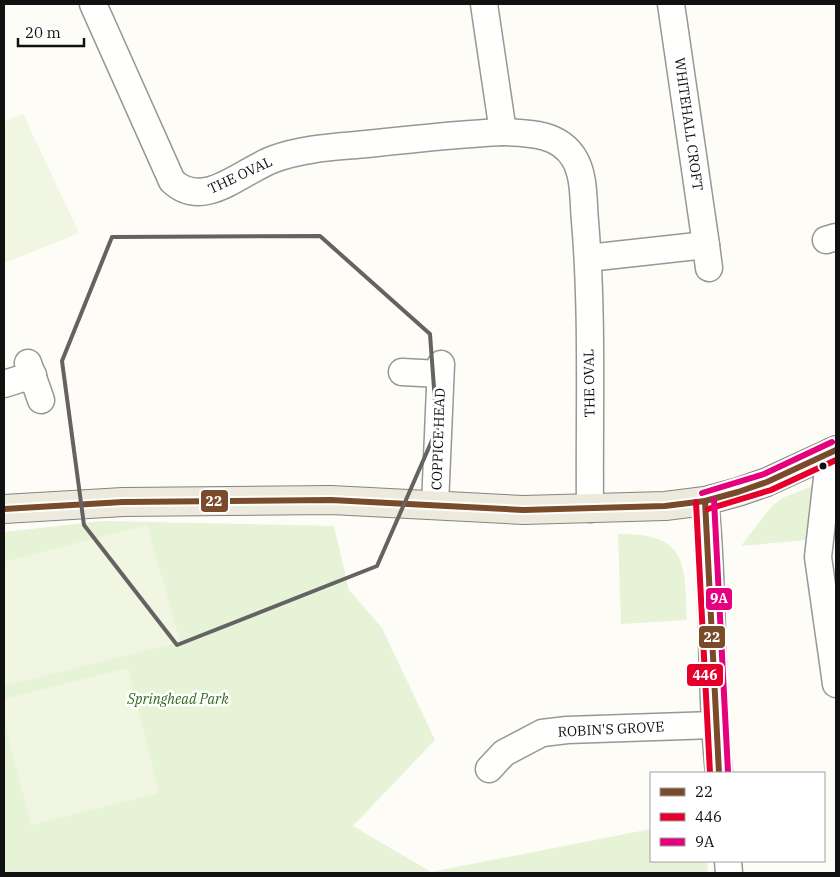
<svg xmlns="http://www.w3.org/2000/svg" width="840" height="877" viewBox="0 0 840 877" font-family="'IBM Plex Serif',serif">
<rect width="100%" height="100%" fill="#fdfcf7"/>
<!-- green -->
<g fill="#e7f3d7">
<polygon points="813,486 806,540 741,546 771,507 782,498"/>
<polygon points="102,521 334,526 349,590 382,628 435,740 353,826 431,872 651,829 651,861 707,861 708,873 4,873 4,532"/>
<path d="M618 534C687 533 685 562 687 620L621 624Z"/>
</g>
<!-- pitch -->
<g fill="#f0f6e1">
<polygon points="23,114 79,233 4,263 4,122"/>
<polygon points="147,525 180,642 4,686 4,562"/>
<polygon points="128,668 159,793 31,825 4,719 4,699"/>
</g>
<g fill="none" stroke-linecap="round" stroke-linejoin="round">
<defs>
<g id="minor">
<path d="M93 4 172 181C204 211 241 171 274 159 304 148 336 147 367 144 413 139 458 134 503 132 529 133 559 133 574 158 585 176 583 201 585 221 593 316 589 413 590 509"/>
<polyline points="484,4 503,132"/>
<polyline points="826,240 836,237"/>
<polyline points="706,245 709,268"/>
<polyline points="588,258 706,245 671,4"/>
<polyline points="28,363 41,400"/>
<polyline points="402,372 440,374"/>
<polyline points="4,384 33,375"/>
<polyline points="830,452 818,557 836,684"/>
<path d="M705 501C715 591 709 683 719 773"/>
<polyline points="435,505 441,364"/>
<polyline points="489,769 504,753 542,733 567,730 714,725"/>
<polyline points="728,861 729,873"/>
</g>
<polyline id="primary" points="4,509 123,502 331,500 523,510 665,506 705,501 738,492 767,482 836,450"/>
</defs>
<!-- minor casing -->
<use href="#minor" stroke="#979795" stroke-width="29"/>
<!-- primary casing -->
<use href="#primary" stroke="#858482" stroke-width="30"/>
<!-- minor -->
<use href="#minor" stroke="#fffffe" stroke-width="26"/>
<!-- primary -->
<use href="#primary" stroke="#ede9dc" stroke-width="28"/>
<defs>
<g id="bus-1">
<polyline points="705,501 719,773"/>
<polyline points="4,509 123,502 331,500 523,510 665,506 705,501 738,492 767,482 836,450"/>
</g>
<g id="bus-2">
<polyline points="696,502 710,773"/>
<polyline points="708,509 771,490 836,460"/>
</g>
<g id="bus-3">
<polyline points="702,493 764,474 832,442"/>
<polyline points="714,500 728,772"/>
</g>
</defs>
<!-- bus-1 casing -->
<use href="#bus-1" stroke="#fff" stroke-width="10"/>
<!-- bus-2 casing -->
<use href="#bus-2" stroke="#fff" stroke-width="10"/>
<!-- bus-3 casing -->
<use href="#bus-3" stroke="#fff" stroke-width="10"/>
<!-- bus-1 -->
<use href="#bus-1" stroke="#7a4b2a" stroke-width="6"/>
<!-- bus-2 -->
<use href="#bus-2" stroke="#e4002b" stroke-width="6"/>
<!-- bus-3 -->
<use href="#bus-3" stroke="#e5007d" stroke-width="6"/>
</g>
<!-- marked area -->
<path fill="none" stroke="#646362" stroke-width="4" stroke-linejoin="round" d="M320 236 430 334 437 429 377 566 177 645 84 525 62 361 112 237Z"/>
<!-- markers -->
<circle fill="#111" stroke="#fff" stroke-width="2" cx="823" cy="466" r="4.5"/>
<g text-anchor="middle" dominant-baseline="central" stroke-width="5" stroke-linejoin="round" paint-order="stroke">
<!-- street labels -->
<g font-size="14" fill="#111" stroke="#fff">
<text transform="translate(689 124) rotate(82)">WHITEHALL CROFT</text>
<text transform="translate(240 175) rotate(-25)">THE OVAL</text>
<text transform="translate(589 383) rotate(-91)">THE OVAL</text>
<text transform="translate(438 439) rotate(-88)">COPPICE HEAD</text>
<text transform="translate(611 729) rotate(-3)">ROBIN'S GROVE</text>
</g>
<!-- park labels -->
<g font-size="14" font-style="italic" fill="#2f6b1f" stroke="#fff">
<text x="178" y="699">Springhead Park</text>
</g>
</g>
<g stroke="#fff" stroke-width="2">
<rect x="200" y="489" width="29" height="24" rx="5" fill="#7a4b2a"/>
<rect x="705" y="587" width="28" height="24" rx="5" fill="#e5007d"/>
<rect x="698" y="625" width="28" height="24" rx="5" fill="#7a4b2a"/>
<rect x="686" y="663" width="38" height="24" rx="5" fill="#e4002b"/>
</g>
<g font-size="14" text-anchor="middle" font-weight="bold" fill="#fff">
<text x="214" y="506">22</text>
<text x="719" y="603">9A</text>
<text x="712" y="642">22</text>
<text x="705" y="680">446</text>
</g>
<!-- border -->
<rect width="840" height="877" fill="none" stroke="#111111" stroke-width="10"/>
<!-- legend -->
<rect x="650" y="772" width="175" height="90" fill="#ffffff" stroke="#a0a0a0"/>
<rect x="660" y="788" width="25" height="8" fill="#7a4b2a" stroke="#a0a0a0"/>
<text x="695" y="797" font-size="15" fill="#111111">22</text>
<rect x="660" y="813" width="25" height="8" fill="#e4002b" stroke="#a0a0a0"/>
<text x="695" y="822" font-size="15" fill="#111111">446</text>
<rect x="660" y="838" width="25" height="8" fill="#e5007d" stroke="#a0a0a0"/>
<text x="695" y="847" font-size="15" fill="#111111">9A</text>
<!-- scale -->
<path d="M18 38v8h66v-8" fill="none" stroke="#111111" stroke-width="2.5"/>
<text x="25" y="38" font-size="15" fill="#111111" stroke="#ffffff" stroke-width="4" paint-order="stroke">20 m</text>
</svg>
